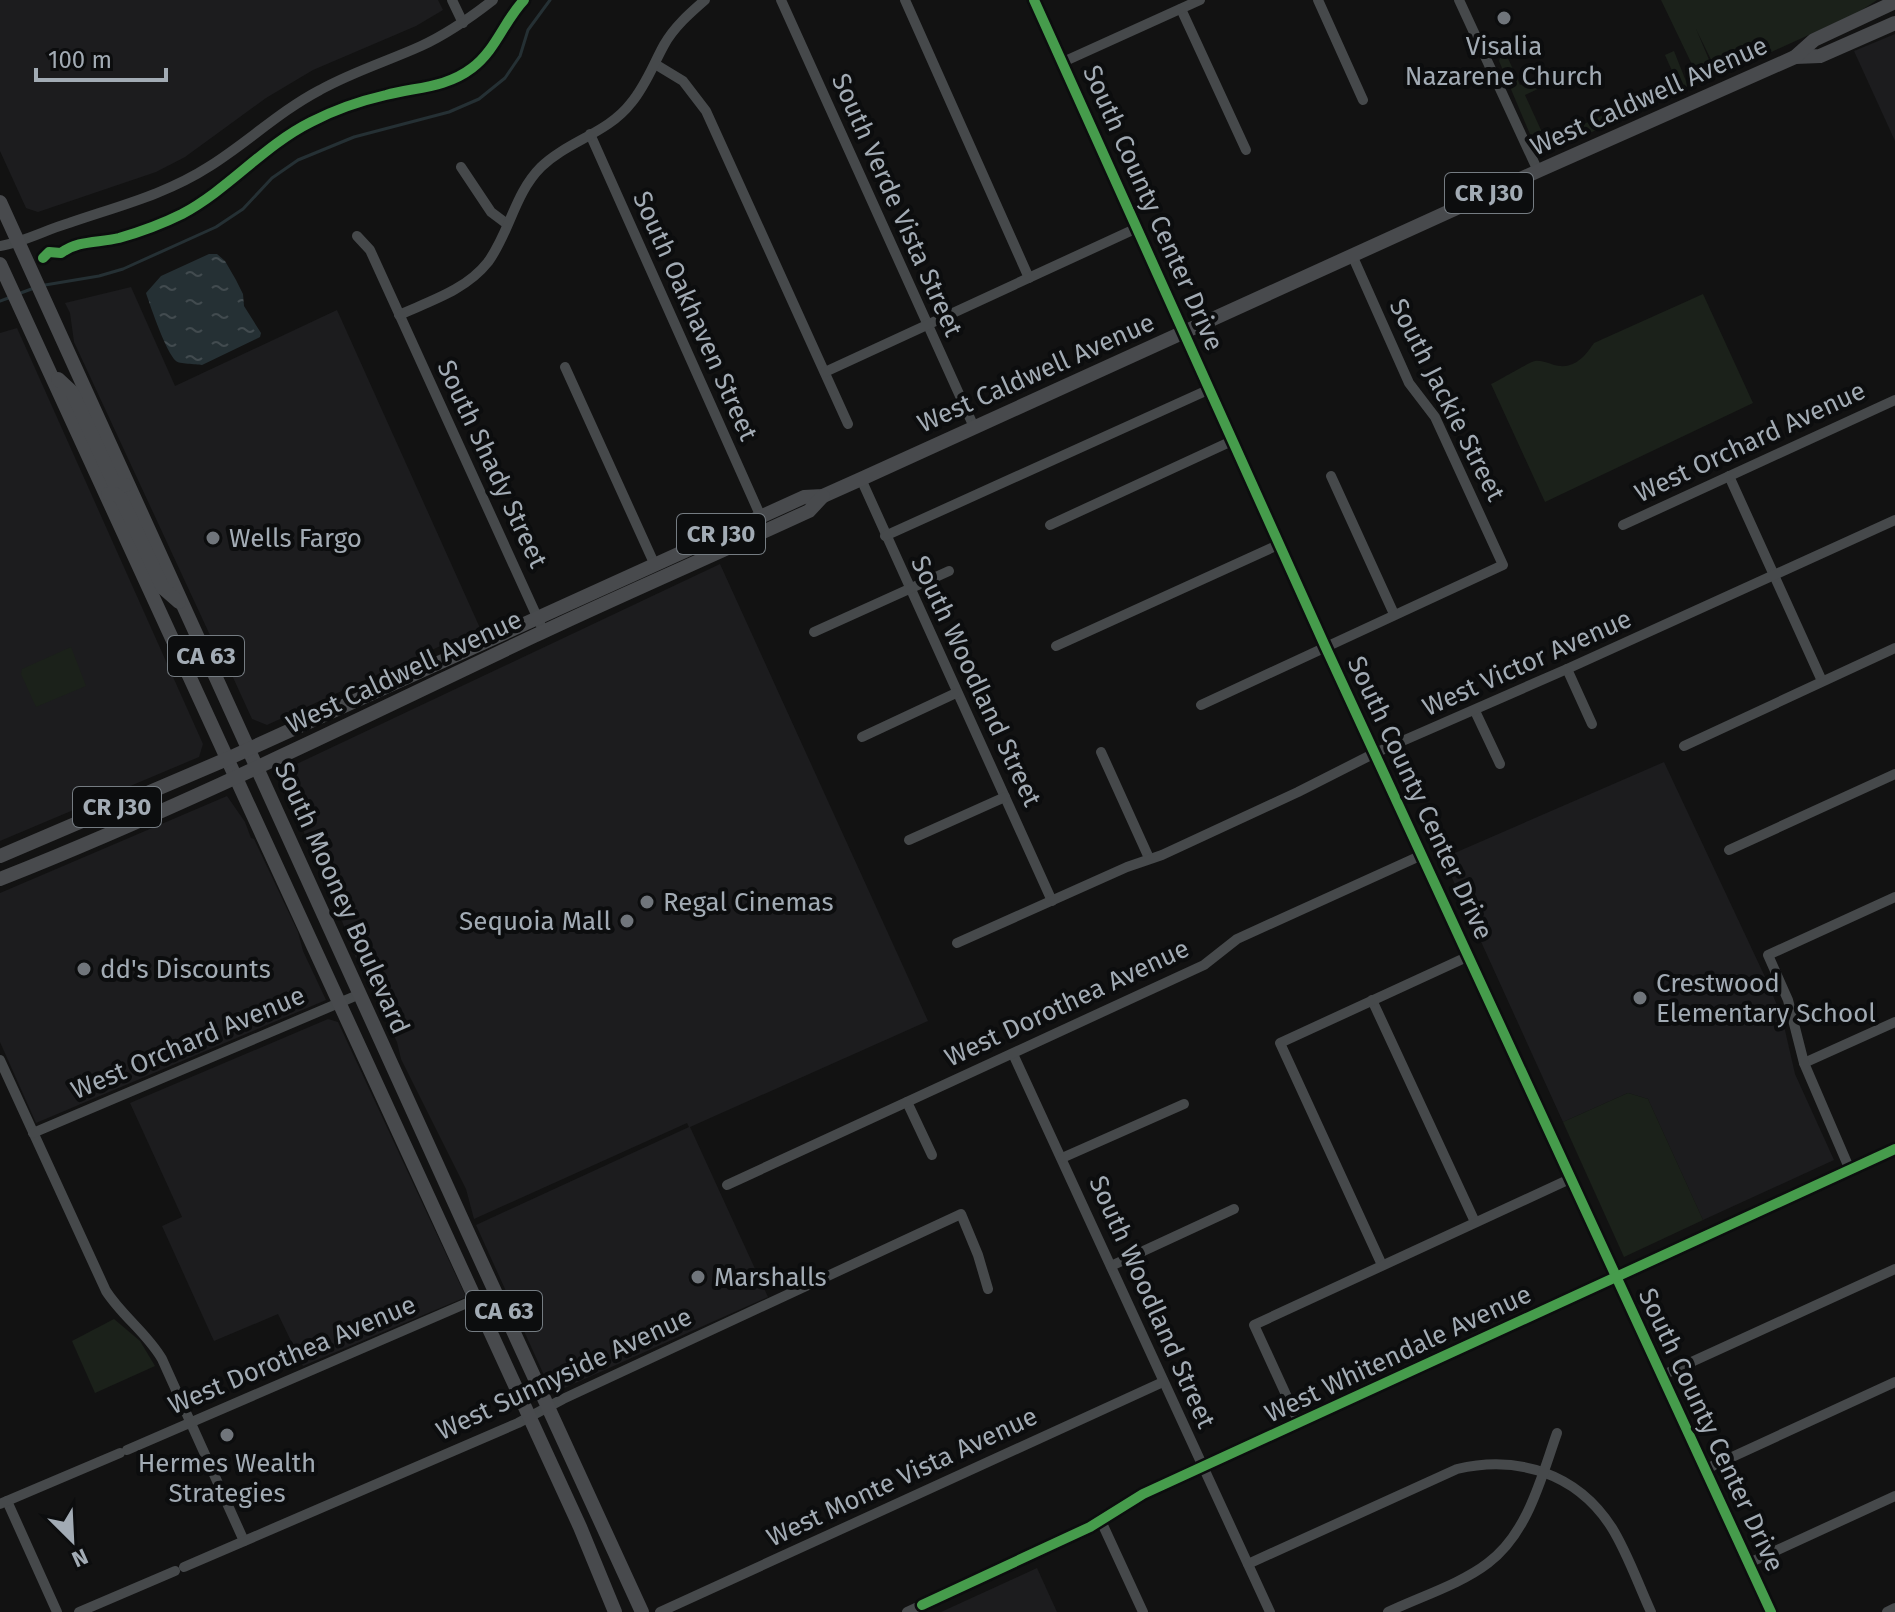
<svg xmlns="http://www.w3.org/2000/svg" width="1895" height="1612" viewBox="0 0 1895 1612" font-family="'Fira Sans',sans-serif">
<defs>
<pattern id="water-ripples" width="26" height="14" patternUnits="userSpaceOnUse" patternTransform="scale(2)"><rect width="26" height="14" fill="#253034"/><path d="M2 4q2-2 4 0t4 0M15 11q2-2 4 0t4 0" fill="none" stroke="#424b4f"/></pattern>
</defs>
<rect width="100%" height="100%" fill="#121212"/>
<!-- built -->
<g fill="#1c1c1e">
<polygon points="0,0 438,0 443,10 416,26 313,70 266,98 185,157 156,172 38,212 26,208 0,151"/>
<polygon points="1895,34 1895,141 1854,51"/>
<polygon points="131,287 175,386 337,310 480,628 267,725 252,719 231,673 228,674 74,342 70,313 65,303"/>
<polygon points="17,328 203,744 199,757 0,841 0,333"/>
<polygon points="720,564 928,1021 690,1127 768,1297 560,1390 548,1384 476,1225 689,1127 687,1123 474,1219 466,1189 401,1059 397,1042 357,961 342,921 337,917 331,904 327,882 281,783 286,769"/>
<polygon points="1664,762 1766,979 1782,1017 1795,1074 1834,1160 1703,1220 1648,1099 1628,1093 1563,1122 1443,858"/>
<polygon points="227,796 245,822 251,838 254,839 298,932 303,951 326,1000 36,1123 0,1042 0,893"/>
<polygon points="328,1019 338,1022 466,1297 303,1366 278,1314 214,1341 162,1226 182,1217 130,1103"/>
<polygon points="1037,1568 1057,1612 941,1612"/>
</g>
<!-- green -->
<g fill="#1b211a">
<polygon points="1661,0 1877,0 1859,12 1719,76 1696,29 1713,69 1699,79"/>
<polygon points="1674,51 1689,89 1549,151 1535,146 1499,61 1500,58 1507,56 1520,85 1535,79 1540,88 1525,95 1546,141 1677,82 1665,55"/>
<path d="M1703 294 1753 403 1545 502 1491 384C1500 380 1529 362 1535 361 1541 360 1548 363 1554 365 1573 370 1584 358 1594 343Z"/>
<polygon points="71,647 86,686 36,707 21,674 22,669"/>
<polygon points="1628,1093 1648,1099 1703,1220 1624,1257 1563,1122"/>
<polygon points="114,1319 140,1341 155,1366 95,1393 72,1341"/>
</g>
<!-- water -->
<path fill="url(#water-ripples)" d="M209 254H217L225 261 236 280 243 294 244 306 261 333 260 337 202 365C196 364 179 364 176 361 166 352 151 308 146 293L161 276Z"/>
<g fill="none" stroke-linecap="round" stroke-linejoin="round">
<!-- stream -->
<g stroke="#253034" stroke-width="3">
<polyline points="45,285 99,276 123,269 216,227 243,209 272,178 298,160 354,137 449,112 479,99 505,78 520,56 528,30 550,0"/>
<polyline points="18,294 34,288"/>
<polyline points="0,301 11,297"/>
</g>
<!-- minor -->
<g stroke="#46494b" stroke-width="10">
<polyline points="452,0 463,23"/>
<polyline points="781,0 974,427"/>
<polyline points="905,0 1029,278"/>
<polyline points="1034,0 1325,646 1771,1612"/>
<polyline points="1318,0 1363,100"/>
<polyline points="1459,0 1538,171"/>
<polyline points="1181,9 1246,150"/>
<polyline points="1063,62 1200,0"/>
<polyline points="655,64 683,81 706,111 848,424"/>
<polyline points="590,134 761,517"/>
<polyline points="461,167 491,212 507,224"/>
<polyline points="357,236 370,250 544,632"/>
<path d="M0 246C24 242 45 230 69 223 118 206 165 195 210 166 248 142 280 111 320 90 352 72 388 61 421 46 447 34 470 18 493 0"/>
<path d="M399 315C430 301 466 290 488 262 510 232 514 194 541 167 568 141 608 133 631 103 646 85 653 65 664 45 674 27 690 13 705 0"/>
<polyline points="565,367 654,563"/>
<polyline points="825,372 1137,228"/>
<polyline points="1331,476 1394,614"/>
<polyline points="1729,476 1822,681"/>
<polyline points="861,479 1052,901"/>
<polyline points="1050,525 1234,440"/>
<polyline points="1623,525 1895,400"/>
<polyline points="885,536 1210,389"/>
<polyline points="814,632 949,571"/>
<polyline points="1056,646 1280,544"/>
<polyline points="1567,669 1592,724"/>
<polyline points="1201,705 1503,565 1435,417 1409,383 1352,255"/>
<polyline points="1475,711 1500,764"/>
<polyline points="862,737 956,693"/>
<polyline points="1684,746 1895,648"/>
<polyline points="1101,752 1149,858"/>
<polyline points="909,840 1005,797"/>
<polyline points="1729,850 1895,774"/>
<polyline points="957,943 1127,867 1162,855 1298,792 1375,753 1567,669 1895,520"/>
<polyline points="1372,1000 1475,1222"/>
<polyline points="1013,1054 1270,1612"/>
<path d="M0 1060 106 1291C122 1316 147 1333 162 1359L244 1541"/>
<polyline points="1804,1063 1895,1022"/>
<polyline points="907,1102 932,1155"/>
<polyline points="33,1133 360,994"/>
<polyline points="1062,1158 1184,1104"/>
<polyline points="1850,1170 1804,1063 1788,1000 1768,955 1895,897"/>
<polyline points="727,1185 1204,965 1237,939 1422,855"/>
<polyline points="1382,1265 1280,1043 1469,956"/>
<polyline points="1111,1266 1234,1209"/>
<polyline points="1663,1375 1895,1269"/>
<polyline points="1299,1423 1254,1325 1572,1178"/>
<polyline points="127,1450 474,1300"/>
<polyline points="1706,1469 1895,1382"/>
<polyline points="7,1501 57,1612"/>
<polyline points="0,1504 120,1453"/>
<polyline points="1101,1521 1143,1612"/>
<polyline points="1749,1563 1895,1496"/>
<path d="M1248 1564 1457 1469C1518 1455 1577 1473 1612 1528 1628 1554 1638 1584 1651 1612"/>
<polyline points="184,1567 518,1423 563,1399 961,1214 978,1255 988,1289"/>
<polyline points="79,1612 175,1571"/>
<polyline points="660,1612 1163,1382"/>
<polyline points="907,1612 1090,1527 1143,1494 1895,1149"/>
<path d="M1388 1612C1419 1597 1461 1584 1488 1563 1528 1533 1541 1478 1557 1433"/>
<polyline points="1887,1612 1895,1608"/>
</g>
<!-- major -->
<g stroke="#484a4d" stroke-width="14">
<polyline points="1795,57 1820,56 1895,23"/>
<path d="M0 202C213 673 426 1143 642 1612"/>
<polyline points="0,264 580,1527 615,1612"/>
<polyline points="58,379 72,392 113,481 118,485 126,485"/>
<polyline points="108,494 115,494 121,498 163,588 179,602"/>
<polyline points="0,856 227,759 804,497 823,496 861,479 1538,171 1795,57 1814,40 1895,2"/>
<path d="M0 879C182 807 357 720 534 636 625 593 718 553 809 511L823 496"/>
</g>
<defs>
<g id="cycleway">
<polyline points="1034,0 1325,646 1771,1612"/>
<path d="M43 258 49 252 61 253C78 240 98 243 119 238 140 232 162 224 182 214 229 189 263 146 311 122 334 110 360 101 386 95 416 87 446 88 472 68 496 50 504 21 524 0"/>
<polyline points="922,1605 1090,1527 1143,1494 1895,1149"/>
</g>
</defs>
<!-- cycleway casing -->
<use href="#cycleway" stroke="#0c0d0e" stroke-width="15"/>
<!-- cycleway -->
<use href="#cycleway" stroke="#469c4c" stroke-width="10"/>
</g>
<!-- markers -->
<g fill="#70757b" stroke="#0c0d0e" stroke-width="3">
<circle cx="1504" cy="18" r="8"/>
<circle cx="213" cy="538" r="8"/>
<circle cx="647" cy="902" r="8"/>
<circle cx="627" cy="921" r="8"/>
<circle cx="84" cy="969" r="8"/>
<circle cx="1640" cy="998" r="8"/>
<circle cx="698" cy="1277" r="8"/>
<circle cx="227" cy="1435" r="8"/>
</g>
<g text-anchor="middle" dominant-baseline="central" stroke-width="8" stroke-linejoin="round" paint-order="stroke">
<!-- shield labels -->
<g fill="#0c0d0e" stroke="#757c82" stroke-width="2">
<rect x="1445" y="173" width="88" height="40" rx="6"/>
<rect x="677" y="514" width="88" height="40" rx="6"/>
<rect x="168" y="636" width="76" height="40" rx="6"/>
<rect x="73" y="787" width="88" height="40" rx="6"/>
<rect x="466" y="1291" width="76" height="40" rx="6"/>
</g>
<g font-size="24" font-weight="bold" fill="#a2abb4">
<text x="1489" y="193">CR J30</text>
<text x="721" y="534">CR J30</text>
<text x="206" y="656">CA 63</text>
<text x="117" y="807">CR J30</text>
<text x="504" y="1311">CA 63</text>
</g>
<!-- poi labels -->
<g font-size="26" fill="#a2abb4" stroke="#0c0d0e" text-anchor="start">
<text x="1504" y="46" text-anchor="middle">Visalia<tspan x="1504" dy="30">Nazarene Church</tspan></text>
<text x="229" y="538">Wells Fargo</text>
<text x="663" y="902">Regal Cinemas</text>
<text x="611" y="921" text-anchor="end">Sequoia Mall</text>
<text x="100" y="969">dd's Discounts</text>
<text x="1656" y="983">Crestwood<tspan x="1656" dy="30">Elementary School</tspan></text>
<text x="714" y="1277">Marshalls</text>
<text x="227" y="1463" text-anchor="middle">Hermes Wealth<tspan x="227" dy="30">Strategies</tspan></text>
</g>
<!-- street labels -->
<g font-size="26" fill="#a2abb4" stroke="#0c0d0e">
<text transform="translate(1649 96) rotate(-24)">West Caldwell Avenue</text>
<text transform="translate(897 205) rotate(66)">South Verde Vista Street</text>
<text transform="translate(1153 208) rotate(66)">South County Center Drive</text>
<text transform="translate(695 316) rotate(66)">South Oakhaven Street</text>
<text transform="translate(1036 373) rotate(-24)">West Caldwell Avenue</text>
<text transform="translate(1447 400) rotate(63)">South Jackie Street</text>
<text transform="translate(1750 442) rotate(-25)">West Orchard Avenue</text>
<text transform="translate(492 464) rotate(65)">South Shady Street</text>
<text transform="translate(1527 663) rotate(-24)">West Victor Avenue</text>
<text transform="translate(404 672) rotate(-25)">West Caldwell Avenue</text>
<text transform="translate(976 681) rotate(65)">South Woodland Street</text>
<text transform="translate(1420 798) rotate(65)">South County Center Drive</text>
<text transform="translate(342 898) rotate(66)">South Mooney Boulevard</text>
<text transform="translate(1067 1003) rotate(-25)">West Dorothea Avenue</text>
<text transform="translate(188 1043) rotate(-23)">West Orchard Avenue</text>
<text transform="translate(1152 1302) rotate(66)">South Woodland Street</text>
<text transform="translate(1398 1354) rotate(-25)">West Whitendale Avenue</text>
<text transform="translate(292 1355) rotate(-23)">West Dorothea Avenue</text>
<text transform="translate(564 1374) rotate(-25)">West Sunnyside Avenue</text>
<text transform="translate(1711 1430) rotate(65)">South County Center Drive</text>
<text transform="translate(902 1477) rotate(-25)">West Monte Vista Avenue</text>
</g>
</g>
<!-- north arrow -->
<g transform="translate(72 1540) rotate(156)" stroke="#0c0d0e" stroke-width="6" paint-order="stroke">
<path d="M0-6L14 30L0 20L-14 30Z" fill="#a2abb4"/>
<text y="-12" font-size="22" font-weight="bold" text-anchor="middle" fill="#a2abb4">N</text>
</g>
<!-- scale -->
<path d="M36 68v12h130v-12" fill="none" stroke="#a2abb4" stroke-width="4"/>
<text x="48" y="68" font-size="24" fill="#a2abb4" stroke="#0c0d0e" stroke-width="6" paint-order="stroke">100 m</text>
</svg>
